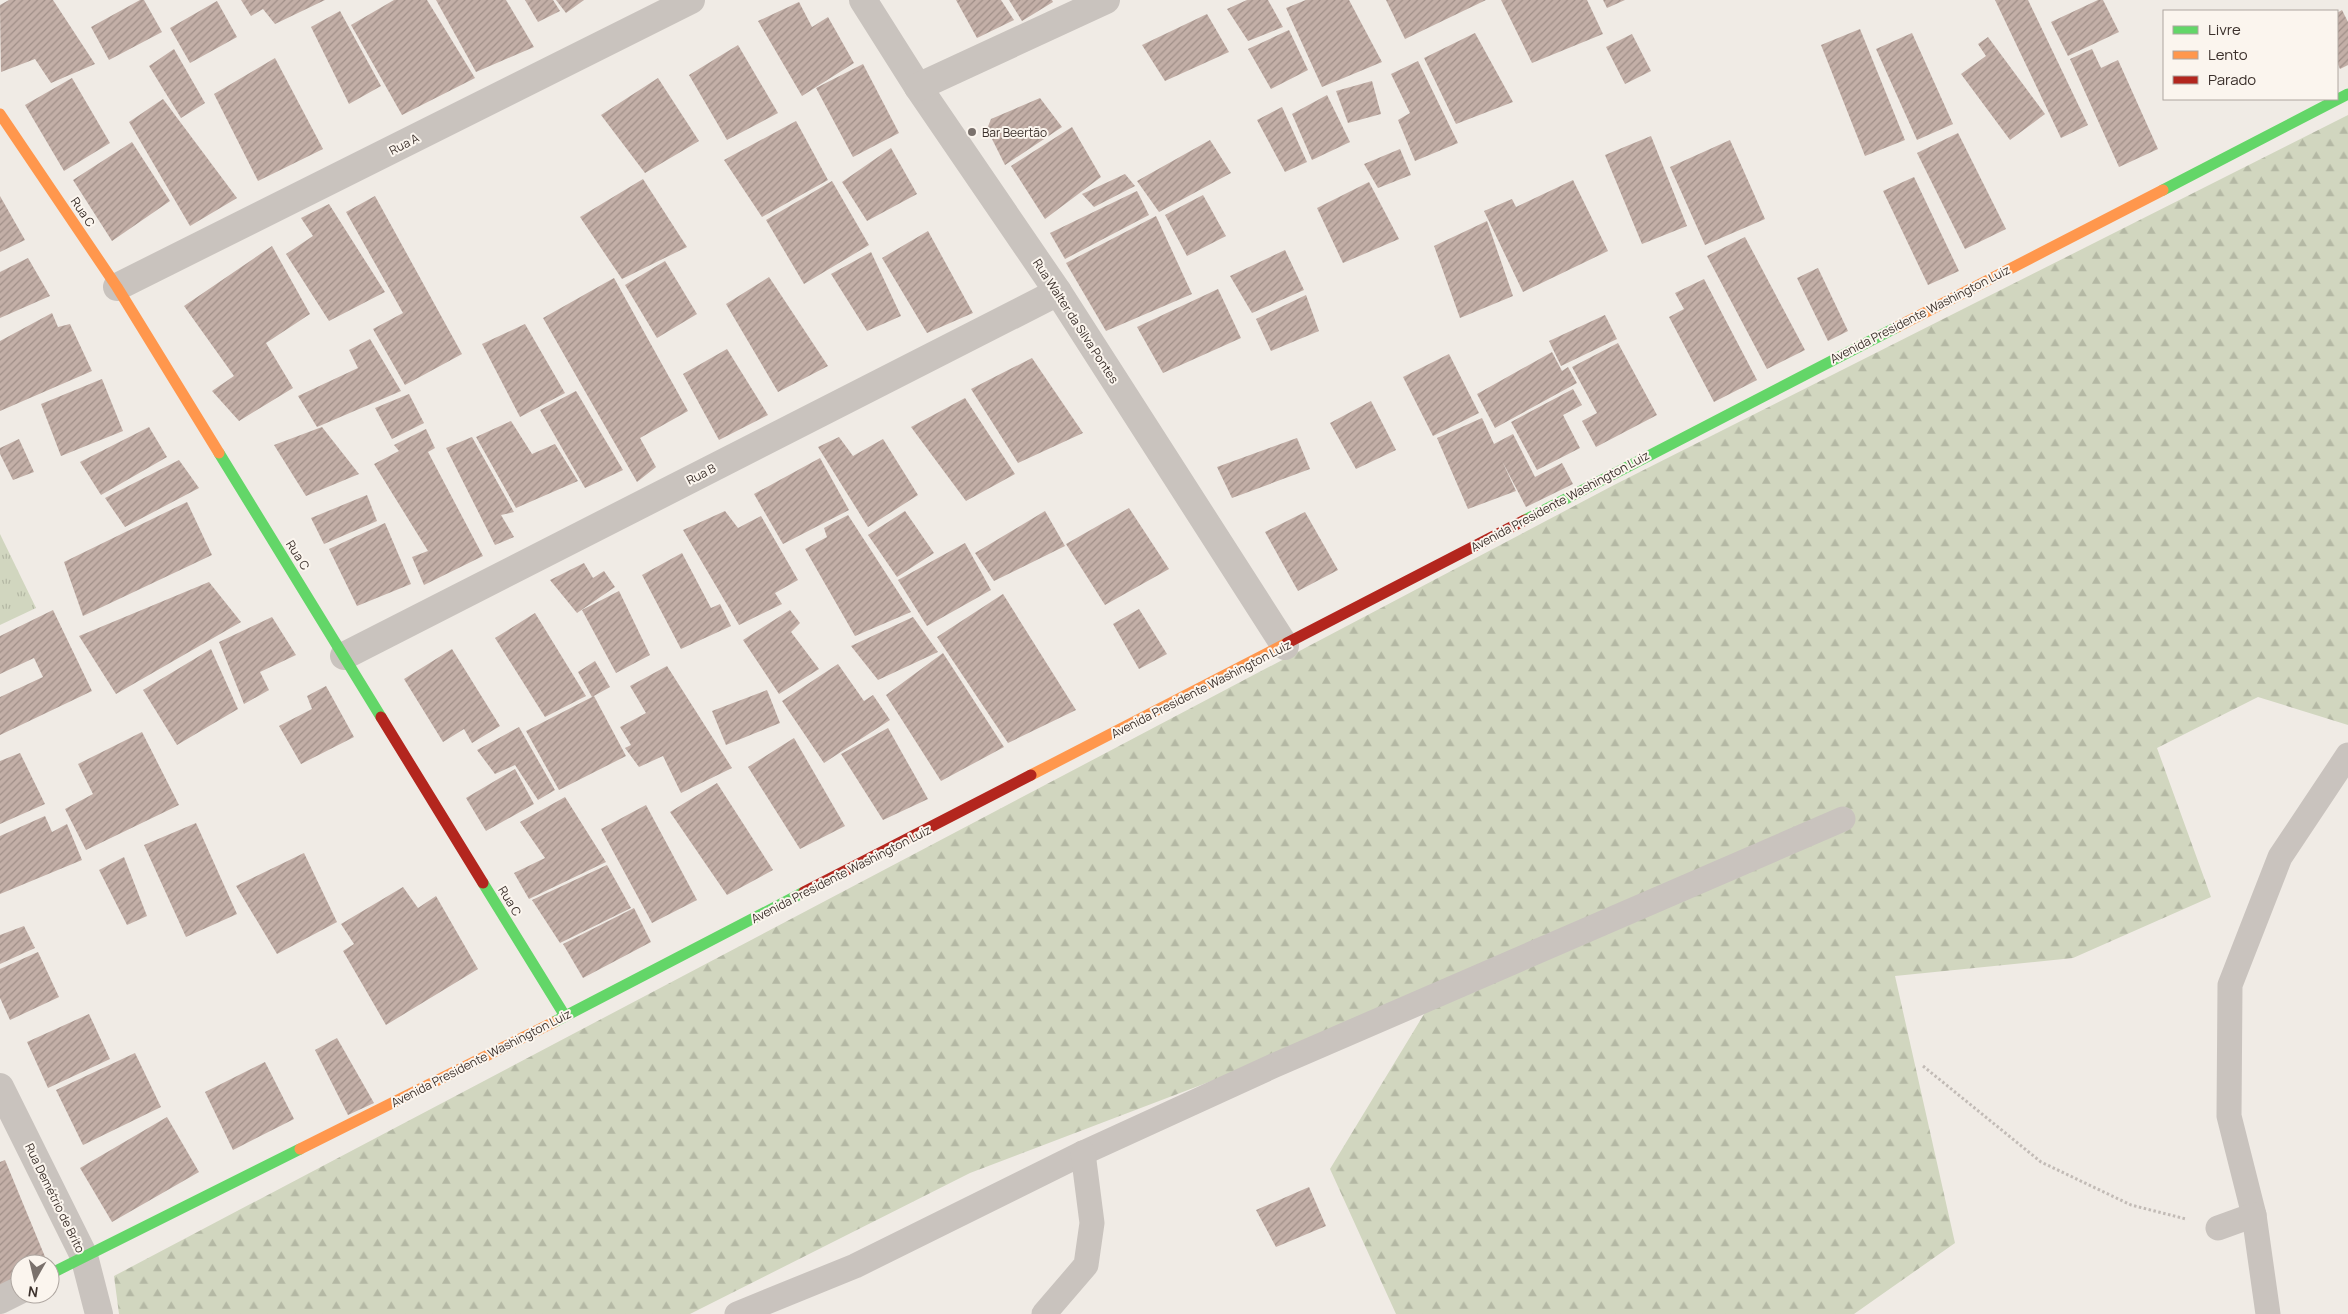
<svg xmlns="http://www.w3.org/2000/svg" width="2348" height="1314" viewBox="0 0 2348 1314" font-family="Manrope,sans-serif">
<defs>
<pattern id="forest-firs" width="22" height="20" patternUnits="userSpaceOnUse" patternTransform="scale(1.25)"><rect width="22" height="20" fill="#d1d6bf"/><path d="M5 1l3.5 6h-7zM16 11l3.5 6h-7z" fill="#b4b8a4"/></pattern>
<pattern id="park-tufts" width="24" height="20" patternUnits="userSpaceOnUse" patternTransform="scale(1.25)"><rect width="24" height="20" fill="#d1d6bf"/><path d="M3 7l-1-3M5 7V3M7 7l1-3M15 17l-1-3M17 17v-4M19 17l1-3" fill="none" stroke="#b4b8a4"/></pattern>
<pattern id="building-hatch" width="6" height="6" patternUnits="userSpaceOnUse" patternTransform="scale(1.25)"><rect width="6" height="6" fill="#c3afa7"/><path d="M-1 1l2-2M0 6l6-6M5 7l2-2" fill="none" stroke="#a08f88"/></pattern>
</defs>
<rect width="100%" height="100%" fill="#f0ebe5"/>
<!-- forest -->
<polygon fill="url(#forest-firs)" points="2348,115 2348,725 2258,697 2157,748 2211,897 2073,958 1895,976 1955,1243 1854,1314 1396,1314 1330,1169 1435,996 970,1173 690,1314 119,1314 114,1276 1614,485"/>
<!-- park -->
<polygon fill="url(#park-tufts)" points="0,534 36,608 0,625"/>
<!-- building -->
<g fill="url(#building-hatch)">
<polygon points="9,0 53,0 95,64 51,83 35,59 1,72 0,5"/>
<polygon points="140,0 144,0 162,32 109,60 91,27"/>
<polygon points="241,0 325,0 275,24 263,9 251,16"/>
<polygon points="394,0 427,0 475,78 402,115 351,25"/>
<polygon points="436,0 506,0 534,47 476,72"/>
<polygon points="525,0 553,0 560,11 538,22"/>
<polygon points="556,0 584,0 566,13"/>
<polygon points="956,0 1001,0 1014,20 977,38"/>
<polygon points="1009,0 1052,0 1053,2 1022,21"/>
<polygon points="1247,0 1268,0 1283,27 1248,41 1227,9"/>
<polygon points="1306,0 1349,0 1382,62 1322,87 1286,8"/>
<polygon points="1386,0 1486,0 1405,39"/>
<polygon points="1501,0 1587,0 1603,34 1532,63"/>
<polygon points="1603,0 1625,0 1607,8"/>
<polygon points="1995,0 2028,0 2088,125 2061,138"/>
<polygon points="2098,0 2103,0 2119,32 2068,56 2051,22"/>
<polygon points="217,1 237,37 190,63 170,28"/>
<polygon points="799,2 812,27 828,17 854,63 802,96 758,21"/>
<polygon points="2342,10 2348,22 2348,65 2340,69 2337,62 2337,13"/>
<polygon points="340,11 381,86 349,104 311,27"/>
<polygon points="1207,14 1229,52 1165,81 1142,45"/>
<polygon points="1860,29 1905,140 1865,156 1821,45"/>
<polygon points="1289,30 1308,70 1271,89 1248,49"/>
<polygon points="1475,33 1513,102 1456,124 1424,58"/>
<polygon points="1912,33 1953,124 1917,140 1876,49"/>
<polygon points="1632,34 1651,71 1625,84 1606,47"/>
<polygon points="1988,37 2045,114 2010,140 1961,74 1986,56 1978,44"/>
<polygon points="738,45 778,113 727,140 689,75"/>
<polygon points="174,49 205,103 181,118 149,66"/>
<polygon points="2092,49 2101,68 2118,60 2158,149 2119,167 2070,59"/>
<polygon points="275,58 323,149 258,181 214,94"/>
<polygon points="1418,61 1458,143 1415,161 1398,120 1410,113 1391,74"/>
<polygon points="863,64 899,133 853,157 816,88"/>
<polygon points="72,78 110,143 64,171 25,105"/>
<polygon points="658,78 699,141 645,173 601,115"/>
<polygon points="1372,81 1381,114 1348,123 1336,91"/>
<polygon points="1327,95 1350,142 1312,160 1292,114"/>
<polygon points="1040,98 1062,127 1005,165 987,129 991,119"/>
<polygon points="163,99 237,198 190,226 129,122"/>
<polygon points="1282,107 1307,162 1285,172 1257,120"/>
<polygon points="796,121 828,180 762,217 724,160"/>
<polygon points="1072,127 1101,177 1045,219 1011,166"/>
<polygon points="1958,133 2006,229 1965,249 1917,153"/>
<polygon points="1651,136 1687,226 1642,244 1605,155"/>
<polygon points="1210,140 1231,173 1159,212 1137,181"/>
<polygon points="1730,140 1765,219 1705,245 1670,167"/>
<polygon points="132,142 170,201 112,241 73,180"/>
<polygon points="891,148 917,194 867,221 842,182"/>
<polygon points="1400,149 1411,175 1378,188 1364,164"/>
<polygon points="1125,174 1135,186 1094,207 1082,194"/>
<polygon points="1914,177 1959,271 1928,285 1883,191"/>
<polygon points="643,179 687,247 622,279 580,217"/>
<polygon points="1573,180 1608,251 1523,292 1484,211 1512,199 1516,207"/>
<polygon points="832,181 869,245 804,284 766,220"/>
<polygon points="1369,182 1399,239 1343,263 1317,208"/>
<polygon points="1137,191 1149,215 1065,259 1050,233"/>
<polygon points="1203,195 1226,236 1187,256 1165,215"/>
<polygon points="0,196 25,240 0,252"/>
<polygon points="375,196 462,354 405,385 373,329 403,313 346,212"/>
<polygon points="329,204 385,292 329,321 286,254 313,236 301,218"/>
<polygon points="1156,216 1192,294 1106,331 1066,263"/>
<polygon points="1487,221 1513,296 1460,318 1434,246"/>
<polygon points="928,231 973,313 927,333 882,258"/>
<polygon points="1745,237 1805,350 1767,369 1707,256"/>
<polygon points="272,246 310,314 266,343 293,388 239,421 212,391 234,376 184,306"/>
<polygon points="1285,250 1304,290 1252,313 1230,276"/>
<polygon points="871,252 901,316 867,331 831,274"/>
<polygon points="28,258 50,296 0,318 0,272"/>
<polygon points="665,261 697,314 657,338 625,285"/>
<polygon points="1818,268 1848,331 1828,341 1797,278"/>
<polygon points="769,277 828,366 778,392 726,304"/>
<polygon points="614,278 688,411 640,438 656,467 637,482 543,318"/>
<polygon points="1704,279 1757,380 1714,402 1669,317 1684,309 1675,293"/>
<polygon points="1218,289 1241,338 1163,373 1137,327"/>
<polygon points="1306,295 1319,331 1271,351 1256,319"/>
<polygon points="52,313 58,327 70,324 92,371 0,411 0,341"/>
<polygon points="1605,315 1617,339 1561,366 1549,341"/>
<polygon points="525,324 565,393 520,417 482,344"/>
<polygon points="370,339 401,391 317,427 298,396 358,368 349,350"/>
<polygon points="1618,343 1657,415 1596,447 1582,421 1597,413 1572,367"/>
<polygon points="727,349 768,415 719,440 683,374"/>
<polygon points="1552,352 1562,371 1568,367 1577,383 1495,428 1477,394"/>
<polygon points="1449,354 1479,413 1433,436 1403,377"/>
<polygon points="1032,358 1083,433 1018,463 971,389"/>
<polygon points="102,379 123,431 61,456 41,404"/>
<polygon points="1573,389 1582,405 1563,415 1580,448 1537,470 1511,422"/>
<polygon points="576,391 623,470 585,488 540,410"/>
<polygon points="409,394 424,423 392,439 375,408"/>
<polygon points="965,398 1015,474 966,501 911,427"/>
<polygon points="1371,401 1396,450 1356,469 1330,423"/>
<polygon points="1482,418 1494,444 1513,434 1535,477 1562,463 1573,484 1526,507 1502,461 1516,491 1468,509 1437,438"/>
<polygon points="511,421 532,454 555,444 578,481 516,508 476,437"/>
<polygon points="149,427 167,457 101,495 80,462"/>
<polygon points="322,427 359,474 306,496 274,445"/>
<polygon points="426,429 435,448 428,452 483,556 424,585 412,557 428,551 374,464 399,451 394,445"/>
<polygon points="472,437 514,512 501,515 514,537 495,545 446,448"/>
<polygon points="839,437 853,456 883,439 918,495 868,527 818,447"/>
<polygon points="1297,438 1310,469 1232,498 1217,467"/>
<polygon points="19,439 34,472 13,480 0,454 0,448"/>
<polygon points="820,458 849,510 783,544 754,494"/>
<polygon points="179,460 199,488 125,527 105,498"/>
<polygon points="367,495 377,521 324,544 311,518"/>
<polygon points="187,502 212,555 83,616 64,562"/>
<polygon points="1129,508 1169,569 1105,605 1066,544"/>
<polygon points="725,511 738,528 761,516 798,580 775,593 782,604 739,625 683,530"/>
<polygon points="905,511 934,553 897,577 868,535"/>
<polygon points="1045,511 1065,546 994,581 975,553"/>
<polygon points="1305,512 1338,570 1298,591 1265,532"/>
<polygon points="848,515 911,612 855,636 805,549 827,537 824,528"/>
<polygon points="385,523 411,584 357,606 329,549"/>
<polygon points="965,543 991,590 927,626 898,580"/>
<polygon points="682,553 711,608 720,604 731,626 681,649 642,575"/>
<polygon points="584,563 593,578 604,571 615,587 577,613 550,580"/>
<polygon points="209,582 241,622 116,694 79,636"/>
<polygon points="619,591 650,655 616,673 582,610"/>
<polygon points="1003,594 1076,710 1008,743 937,637"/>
<polygon points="1139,609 1167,654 1139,669 1113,624"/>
<polygon points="53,610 92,691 0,735 0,697 43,677 34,658 0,674 0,636"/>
<polygon points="790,610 800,623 791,632 819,669 779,694 743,640"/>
<polygon points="535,613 586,696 545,717 495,638"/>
<polygon points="272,617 296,655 260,672 269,690 244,704 219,642"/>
<polygon points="913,617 938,652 878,680 851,646"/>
<polygon points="211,649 238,709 177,745 143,690"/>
<polygon points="452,649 500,726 472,743 464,729 443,742 404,679"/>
<polygon points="943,653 1004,747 941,781 886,695"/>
<polygon points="595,661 610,687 592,697 578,672"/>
<polygon points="838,664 864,701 873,695 890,720 824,763 782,701"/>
<polygon points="667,666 732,768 681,793 663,756 639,767 625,748 631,745 620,727 646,713 630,686"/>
<polygon points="326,686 354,737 301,764 279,726 312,709 307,696"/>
<polygon points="767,690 780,723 726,745 712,711"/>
<polygon points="594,696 626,756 559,790 526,731"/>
<polygon points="519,727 555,790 538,800 515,765 495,774 477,750"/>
<polygon points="888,728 928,799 883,820 841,754"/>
<polygon points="142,732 179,805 86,850 65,809 93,794 78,764"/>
<polygon points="794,738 845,826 800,849 748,767"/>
<polygon points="20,753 45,804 0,824 0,761"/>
<polygon points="515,769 534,804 486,831 466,798"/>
<polygon points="717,783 773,870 727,895 670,812"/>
<polygon points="565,797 606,862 529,899 514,873 545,858 520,822"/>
<polygon points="646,805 697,900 652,923 601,829"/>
<polygon points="45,816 52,832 67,824 82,860 0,894 0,836"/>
<polygon points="196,823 237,914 186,937 144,845"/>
<polygon points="304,853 337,922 277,954 236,886"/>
<polygon points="124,857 147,916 127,925 99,870"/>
<polygon points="607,865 631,908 560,943 532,900"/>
<polygon points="403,887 418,908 436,896 478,969 386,1025 343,951 354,944 341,924"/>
<polygon points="634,908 651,942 583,978 563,944"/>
<polygon points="24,926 35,948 0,964 0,935"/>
<polygon points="38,952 59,997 10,1020 0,998 0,969"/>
<polygon points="89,1014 110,1059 48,1088 27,1042"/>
<polygon points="337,1038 374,1103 348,1115 315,1050"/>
<polygon points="135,1053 161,1107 83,1145 56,1090"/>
<polygon points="265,1062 294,1119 233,1150 205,1092"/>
<polygon points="167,1117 199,1172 112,1222 80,1168"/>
<polygon points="5,1160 48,1264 20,1264 20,1284 0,1293 0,1162"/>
<polygon points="1309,1187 1326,1226 1276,1247 1256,1210"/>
</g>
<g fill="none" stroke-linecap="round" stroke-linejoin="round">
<!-- path -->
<polyline stroke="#c2bbb6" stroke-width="3" stroke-dasharray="2.5 2.5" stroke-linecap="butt" points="1923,1066 2041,1162 2131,1205 2186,1219"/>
<!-- lane -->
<g stroke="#c9c3be" stroke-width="25">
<polyline points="2254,1215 2229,1116 2230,985 2280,857 2348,755"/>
<polyline points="2218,1228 2254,1215 2268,1314"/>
<polyline points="737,1314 855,1266 1083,1153 1273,1066 1843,819"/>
<polyline points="1044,1314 1086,1265 1092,1223 1083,1153"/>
</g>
<!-- street -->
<g stroke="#c9c3be" stroke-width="28">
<polyline points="863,0 918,87 1058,292 1285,646"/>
<polyline points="918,87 1106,0"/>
<polyline points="117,287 691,0"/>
<polyline points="344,656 1058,292"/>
<polyline points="0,1087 84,1256 99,1314"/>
<polyline points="0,1300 20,1290"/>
</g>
<!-- fast -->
<g stroke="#63d668" stroke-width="11">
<polyline points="2163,190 2348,94"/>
<polyline points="219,453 381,717"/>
<polyline points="1525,520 1897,327"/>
<polyline points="483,883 565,1016"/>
<polyline points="554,1022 804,892"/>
<polyline points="50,1274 300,1149"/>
</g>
<!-- slow -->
<g stroke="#ff974d" stroke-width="11">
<polyline points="0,114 117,287 219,453"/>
<polyline points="1897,327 2163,190"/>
<polyline points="1031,775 1287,643"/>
<polyline points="300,1149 554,1022"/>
</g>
<!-- jam -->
<g stroke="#b3261e" stroke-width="11">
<polyline points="1287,643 1525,520"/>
<polyline points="381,717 483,883"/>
<polyline points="804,892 1031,775"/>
</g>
</g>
<!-- markers -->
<circle fill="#7a716c" stroke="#fbf5ee" stroke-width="2" cx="972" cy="132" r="5"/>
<g text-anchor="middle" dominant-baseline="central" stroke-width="4" stroke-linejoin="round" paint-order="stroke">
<!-- poi labels -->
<g font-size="12" fill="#3b302b" stroke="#fbf5ee" text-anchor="start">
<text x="982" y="132">Bar Beertão</text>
</g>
<!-- street labels -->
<g font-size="12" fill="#3b302b" stroke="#fbf5ee">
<text transform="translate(404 144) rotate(-27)">Rua A</text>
<text transform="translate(83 212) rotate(56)">Rua C</text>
<text transform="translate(1920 314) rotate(-27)">Avenida Presidente Washington Luiz</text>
<text transform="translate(1076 321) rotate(57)">Rua Walter da Silva Pontes</text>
<text transform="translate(701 474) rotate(-27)">Rua B</text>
<text transform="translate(1560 501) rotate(-28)">Avenida Presidente Washington Luiz</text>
<text transform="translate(298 555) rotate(58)">Rua C</text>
<text transform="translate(1201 689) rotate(-27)">Avenida Presidente Washington Luiz</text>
<text transform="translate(841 874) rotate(-27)">Avenida Presidente Washington Luiz</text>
<text transform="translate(510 901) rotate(59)">Rua C</text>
<text transform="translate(481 1058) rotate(-27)">Avenida Presidente Washington Luiz</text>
<text transform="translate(55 1198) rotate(64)">Rua Demétrio de Brito</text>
</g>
</g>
<!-- legend -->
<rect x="2163" y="10" width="175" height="90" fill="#fbf5ee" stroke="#aea6a0"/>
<rect x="2173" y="26" width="25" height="8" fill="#63d668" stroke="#aea6a0"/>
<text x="2208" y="35" font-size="15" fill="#3b302b">Livre</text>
<rect x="2173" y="51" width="25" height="8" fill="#ff974d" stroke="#aea6a0"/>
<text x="2208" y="60" font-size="15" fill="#3b302b">Lento</text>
<rect x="2173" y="76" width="25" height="8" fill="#b3261e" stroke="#aea6a0"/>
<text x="2208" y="85" font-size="15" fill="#3b302b">Parado</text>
<!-- north arrow -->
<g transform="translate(35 1279) rotate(188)"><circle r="24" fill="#fbf5ee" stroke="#aea6a0"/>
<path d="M0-4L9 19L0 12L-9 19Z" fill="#7a716c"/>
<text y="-8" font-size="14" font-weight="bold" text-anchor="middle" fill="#3b302b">N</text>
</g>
</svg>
